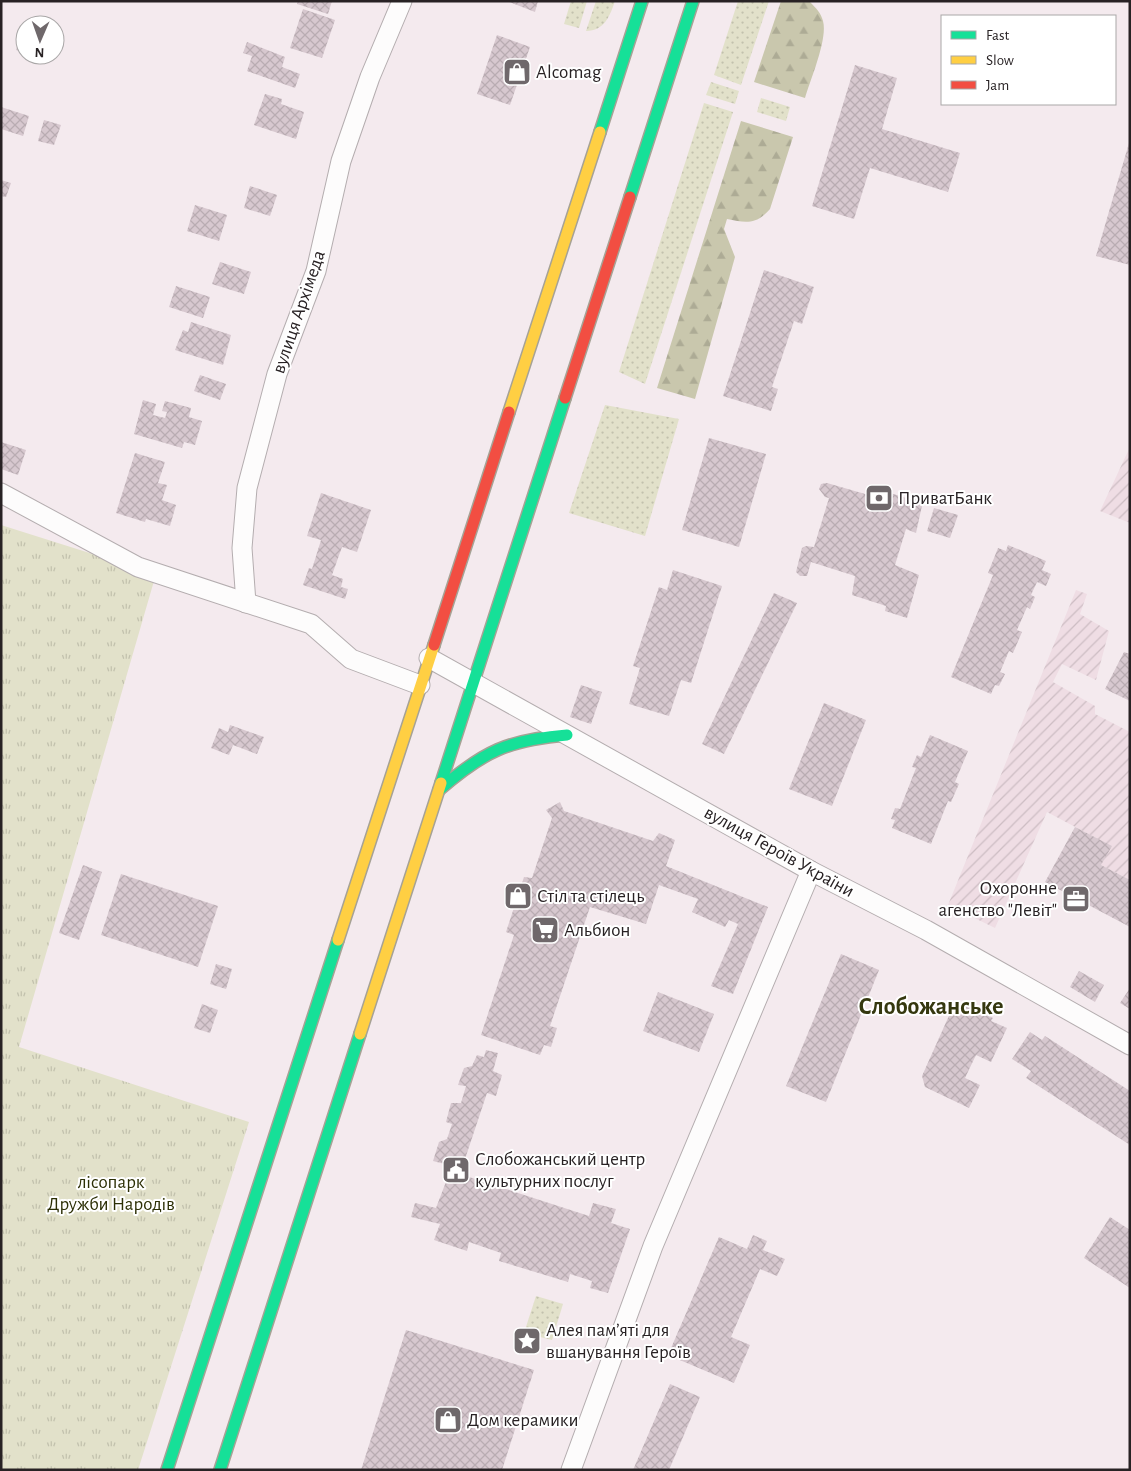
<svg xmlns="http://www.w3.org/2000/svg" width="1131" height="1471" viewBox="0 0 1131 1471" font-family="'Alegreya Sans',sans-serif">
<defs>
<pattern id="industrial-furrows" width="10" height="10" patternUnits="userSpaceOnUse" patternTransform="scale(1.25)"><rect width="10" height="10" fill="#efdde4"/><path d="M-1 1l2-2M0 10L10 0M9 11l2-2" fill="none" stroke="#cdbdc3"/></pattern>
<pattern id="grass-dots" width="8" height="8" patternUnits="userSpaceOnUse" patternTransform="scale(1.25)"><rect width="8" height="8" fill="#e2e1ca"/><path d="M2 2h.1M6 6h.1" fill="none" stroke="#c2c1ad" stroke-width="1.8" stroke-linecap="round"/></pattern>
<pattern id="forest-firs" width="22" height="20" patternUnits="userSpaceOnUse" patternTransform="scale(1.25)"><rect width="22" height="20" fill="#c9c7ad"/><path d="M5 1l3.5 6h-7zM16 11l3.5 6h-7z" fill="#adab95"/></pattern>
<pattern id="park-tufts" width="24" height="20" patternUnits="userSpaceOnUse" patternTransform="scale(1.25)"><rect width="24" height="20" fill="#e2e1ca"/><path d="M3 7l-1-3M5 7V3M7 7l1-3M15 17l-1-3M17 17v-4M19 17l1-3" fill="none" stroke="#c2c1ad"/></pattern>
<pattern id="building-cross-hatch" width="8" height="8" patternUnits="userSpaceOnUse" patternTransform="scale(1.25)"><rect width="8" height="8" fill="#d7c8cf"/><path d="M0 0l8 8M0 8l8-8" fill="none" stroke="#b9acb2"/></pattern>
</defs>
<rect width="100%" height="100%" fill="#f4eaee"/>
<!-- industrial -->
<g fill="url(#industrial-furrows)">
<polygon points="1130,447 1130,523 1100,511"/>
<polygon points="1076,590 1087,594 1080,614 1109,631 1096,680 1062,664 1053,682 1095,706 1095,714 1130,732 1130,880 1101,865 1111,846 1047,812 995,928 948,905"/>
</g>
<!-- grass -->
<g fill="url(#grass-dots)">
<polygon points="571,1 587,1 579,28 564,24"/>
<path d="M596 1H615C610 16 604 31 586 31Z"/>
<polygon points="738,1 769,1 741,85 714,75"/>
<polygon points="711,82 739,91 735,104 706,95"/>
<polygon points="761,98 790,107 786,121 757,112"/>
<polygon points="704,103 733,112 645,384 619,372"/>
<polygon points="605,405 679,419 645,536 569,513"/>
<polygon points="536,1296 563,1304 552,1340 524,1333"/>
</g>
<!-- forest -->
<g fill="url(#forest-firs)">
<path d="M781 1 810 2C816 8 821 13 823 21 828 39 810 80 805 98L754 82Z"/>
<path d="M741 121 793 137 770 209C756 225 746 223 727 219L724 229 735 257 695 399 657 388Z"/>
</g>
<!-- park -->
<polygon fill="url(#park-tufts)" points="1,525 156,574 19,1047 249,1122 138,1470 1,1470"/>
<!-- building -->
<g fill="url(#building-cross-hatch)">
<polygon points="298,1 332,1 328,14 297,4"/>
<polygon points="507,1 538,1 535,12"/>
<polygon points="303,9 335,20 322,58 290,48"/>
<polygon points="25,26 25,53 16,50"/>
<polygon points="497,35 530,47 510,105 477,94"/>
<polygon points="247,42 285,57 282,67 300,74 295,88 247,71 252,56 243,53"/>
<polygon points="32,55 51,55 49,61"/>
<polygon points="855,65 897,78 882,129 960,153 948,192 870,168 854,219 812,206"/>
<polygon points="265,94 282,99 281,104 304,112 296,139 254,125"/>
<polygon points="1,107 29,116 23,136 1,129"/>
<polygon points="44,120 61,125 54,145 38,141"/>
<polygon points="1129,143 1130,143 1130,265 1096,256"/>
<polygon points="1,180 11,183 6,197 1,196"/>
<polygon points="250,186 277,195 270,216 244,208"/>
<polygon points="195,205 227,215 219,241 187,231"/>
<polygon points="220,262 251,272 244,294 212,284"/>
<polygon points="764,270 814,287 802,324 794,321 772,387 778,389 771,411 723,396"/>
<polygon points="176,286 210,297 203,318 169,307"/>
<polygon points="191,322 231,335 223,365 175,350 183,330 188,332"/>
<polygon points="200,375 226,384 220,400 194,391"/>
<polygon points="143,400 156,404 153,415 165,418 167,412 162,411 165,401 191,408 189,417 202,421 195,445 184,442 182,448 134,434"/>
<polygon points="709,438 766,454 739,547 682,530"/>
<polygon points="1,442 26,450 18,475 1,469"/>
<polygon points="135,453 165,462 158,483 167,485 162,500 176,505 170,526 146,519 145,522 116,513"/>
<polygon points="827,483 879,498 880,490 913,500 919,497 923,501 916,533 906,529 895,565 919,575 907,618 885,611 886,606 852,595 855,576 811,562 807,576 800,576 796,572 802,548 806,546 814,547 829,498 825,497 819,489 821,484"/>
<polygon points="321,493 371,510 357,552 342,547 332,575 343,579 341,587 348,589 345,599 303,585 309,568 312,569 321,540 307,536"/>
<polygon points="934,508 958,515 950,538 927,531"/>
<polygon points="1008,545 1046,561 1042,570 1051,574 1046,586 1037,582 1031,595 1035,597 1030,609 1027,607 1017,630 1022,632 1013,653 1009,651 1000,672 1005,674 999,686 995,685 991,694 951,677 993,575 988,573 998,548 1006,551"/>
<polygon points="673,570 722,586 691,683 681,680 669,716 629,704 640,668 633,666 659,587 667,590"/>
<polygon points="774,593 797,603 724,754 702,744"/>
<polygon points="1124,652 1130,654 1130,701 1105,689"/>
<polygon points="581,685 602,692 591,724 570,717"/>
<polygon points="824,703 866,720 832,806 789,789"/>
<polygon points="230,725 264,737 257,754 233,745 229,755 211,748 219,728 228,732"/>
<polygon points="930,735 968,751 955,782 959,784 951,802 948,801 931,844 892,828 895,820 891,819 895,808 900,809 916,768 912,767 917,755 921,757"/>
<polygon points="560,802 564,811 653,841 659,833 675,840 666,866 768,907 733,994 711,986 738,924 729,920 725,927 692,912 698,899 659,885 646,924 590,907 550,1026 557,1028 551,1047 544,1045 540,1055 481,1035 514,935 506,932 524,877 532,878 552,818 546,810"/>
<polygon points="1075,827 1112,846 1101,865 1130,880 1130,927 1045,882"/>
<polygon points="83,865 102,872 79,940 59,933"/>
<polygon points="121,874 218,906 198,967 101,935"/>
<polygon points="841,954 879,970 826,1102 786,1086"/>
<polygon points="216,964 232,969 226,989 210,984"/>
<polygon points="1079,971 1104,985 1095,1002 1070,987"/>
<polygon points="1130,988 1130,1009 1120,1003"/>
<polygon points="658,992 714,1014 699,1052 643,1031"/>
<polygon points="956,1000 993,1018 991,1021 1007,1028 991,1062 976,1055 965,1078 980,1085 969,1108 925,1087 922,1076"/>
<polygon points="202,1004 218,1010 210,1033 194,1028"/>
<polygon points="1030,1032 1042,1040 1045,1036 1130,1091 1130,1145 1026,1078 1031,1071 1012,1059"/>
<polygon points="486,1050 498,1053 493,1071 502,1075 496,1096 487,1093 460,1174 589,1216 593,1203 616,1209 611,1223 630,1229 608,1293 590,1288 592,1281 570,1274 568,1282 499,1261 501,1253 469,1242 467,1251 434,1240 440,1224 411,1217 415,1203 436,1208 452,1166 433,1161 439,1142 447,1139 452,1124 446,1122 451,1103 461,1103 466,1086 458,1085 464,1068 472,1066 477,1055 484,1057"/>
<polygon points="1110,1217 1130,1230 1130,1288 1084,1258"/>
<polygon points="753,1235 767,1241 763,1250 785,1259 777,1276 760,1269 731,1337 750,1345 734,1383 668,1355 719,1237 747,1249"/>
<polygon points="406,1330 534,1370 502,1470 361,1470"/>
<polygon points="670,1384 700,1397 669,1470 633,1470"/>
</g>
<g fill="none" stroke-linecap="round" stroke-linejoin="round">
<defs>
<g id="street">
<polyline points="1,493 138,567 311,624 351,659 420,685"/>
<polyline points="246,603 242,548 247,488 277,374 316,271 341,161 370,77 402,1"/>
<polyline points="429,658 811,871 926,930 1130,1045"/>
<polyline points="571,1470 653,1246 811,871"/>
</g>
<g id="fast">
<polyline points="600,132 642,1"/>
<polyline points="630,197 693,1"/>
<polyline points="441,783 565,398"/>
<path d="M439 790C484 751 508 740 567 735"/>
<polyline points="167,1470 338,940"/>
<polyline points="220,1470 360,1034"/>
</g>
<g id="slow">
<polyline points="509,412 600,132"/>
<polyline points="338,940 434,645"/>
<polyline points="360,1034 441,783"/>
</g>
<g id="jam">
<polyline points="565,398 630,197"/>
<polyline points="434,645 509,412"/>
</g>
</defs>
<!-- street casing -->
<use href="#street" stroke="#b4adaf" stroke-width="21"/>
<!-- fast casing -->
<use href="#fast" stroke="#a6a295" stroke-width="14"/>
<!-- slow casing -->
<use href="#slow" stroke="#a6a295" stroke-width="14"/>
<!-- jam casing -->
<use href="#jam" stroke="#a6a295" stroke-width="14"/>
<!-- street -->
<use href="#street" stroke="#fdfcfc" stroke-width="19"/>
<!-- fast -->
<use href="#fast" stroke="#16e098" stroke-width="11"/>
<!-- slow -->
<use href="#slow" stroke="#ffcf43" stroke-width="11"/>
<!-- jam -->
<use href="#jam" stroke="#f24e42" stroke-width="11"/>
</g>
<!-- icons -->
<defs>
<symbol id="shop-square" viewBox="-11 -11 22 22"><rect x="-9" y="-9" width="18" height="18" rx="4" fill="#6f686b" stroke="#fff"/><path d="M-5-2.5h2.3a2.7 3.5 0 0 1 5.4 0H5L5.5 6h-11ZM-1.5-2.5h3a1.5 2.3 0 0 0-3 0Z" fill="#fff"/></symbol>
<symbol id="bank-square" viewBox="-11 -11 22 22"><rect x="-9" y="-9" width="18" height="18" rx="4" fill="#6f686b" stroke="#fff"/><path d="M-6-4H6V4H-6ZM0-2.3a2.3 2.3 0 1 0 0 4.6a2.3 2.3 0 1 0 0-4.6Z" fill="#fff"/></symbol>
<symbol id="office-square" viewBox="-11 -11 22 22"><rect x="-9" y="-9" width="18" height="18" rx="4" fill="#6f686b" stroke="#fff"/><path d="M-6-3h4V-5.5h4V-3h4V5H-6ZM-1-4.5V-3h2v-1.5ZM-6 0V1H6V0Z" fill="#fff"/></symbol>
<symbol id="supermarket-square" viewBox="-11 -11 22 22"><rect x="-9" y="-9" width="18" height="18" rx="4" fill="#6f686b" stroke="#fff"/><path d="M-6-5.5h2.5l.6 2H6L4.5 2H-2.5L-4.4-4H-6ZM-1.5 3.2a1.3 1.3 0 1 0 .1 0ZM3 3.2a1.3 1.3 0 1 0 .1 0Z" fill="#fff"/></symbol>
<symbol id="civic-square" viewBox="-11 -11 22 22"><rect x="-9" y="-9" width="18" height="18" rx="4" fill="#6f686b" stroke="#fff"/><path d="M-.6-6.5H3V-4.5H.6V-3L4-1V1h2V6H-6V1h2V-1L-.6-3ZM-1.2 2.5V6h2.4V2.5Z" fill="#fff"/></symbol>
<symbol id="sight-square" viewBox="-11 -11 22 22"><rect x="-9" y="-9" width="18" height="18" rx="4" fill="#6f686b" stroke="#fff"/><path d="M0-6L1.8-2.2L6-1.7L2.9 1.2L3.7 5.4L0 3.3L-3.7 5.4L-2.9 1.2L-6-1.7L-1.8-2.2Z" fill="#fff"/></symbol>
</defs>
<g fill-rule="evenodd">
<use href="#shop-square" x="501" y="56" width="32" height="32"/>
<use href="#bank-square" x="863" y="482" width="32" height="32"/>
<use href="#shop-square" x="502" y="880" width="32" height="32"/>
<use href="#office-square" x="1060" y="883" width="32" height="32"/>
<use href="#supermarket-square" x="529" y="914" width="32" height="32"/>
<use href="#civic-square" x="440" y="1154" width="32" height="32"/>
<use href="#sight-square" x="511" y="1325" width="32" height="32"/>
<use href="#shop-square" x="432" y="1404" width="32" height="32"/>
</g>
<g text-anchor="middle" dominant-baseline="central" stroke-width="4" stroke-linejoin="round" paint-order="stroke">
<!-- poi labels -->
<g font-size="19" fill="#282224" stroke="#fff" text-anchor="start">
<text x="536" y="72">Alcomag</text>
<text x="898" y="498">ПриватБанк</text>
<text x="1057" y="888" text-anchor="end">Охоронне<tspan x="1057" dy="22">агенство "Левіт"</tspan></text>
<text x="537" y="896">Стіл та стілець</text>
<text x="564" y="930">Альбион</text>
<text x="475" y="1159">Слобожанський центр<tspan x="475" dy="22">культурних послуг</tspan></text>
<text x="546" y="1330">Алея пам’яті для<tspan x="546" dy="22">вшанування Героїв</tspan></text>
<text x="467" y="1420">Дом керамики</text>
</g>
<!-- street labels -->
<g font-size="19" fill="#282224" stroke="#fff">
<text transform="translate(299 312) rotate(-71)">вулиця Архімеда</text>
<text transform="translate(779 852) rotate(29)">вулиця Героїв України</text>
</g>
<!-- park labels -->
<g font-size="19" fill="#2c2f05" stroke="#fff">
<text x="111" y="1182">лісопарк<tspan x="111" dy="22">Дружби Народів</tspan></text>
</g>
<!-- district labels -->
<g font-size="24" font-weight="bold" fill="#35380f" stroke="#fff">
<text x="931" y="1007">Слобожанське</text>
</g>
</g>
<!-- border -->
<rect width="1131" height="1471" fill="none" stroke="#282224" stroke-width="5"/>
<!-- legend -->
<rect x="941" y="15" width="175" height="90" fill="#ffffff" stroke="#a9a7a7"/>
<rect x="951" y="31" width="25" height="8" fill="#16e098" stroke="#a9a7a7"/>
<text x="986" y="40" font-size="15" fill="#282224">Fast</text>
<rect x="951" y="56" width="25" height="8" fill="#ffcf43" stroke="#a9a7a7"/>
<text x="986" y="65" font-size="15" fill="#282224">Slow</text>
<rect x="951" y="81" width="25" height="8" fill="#f24e42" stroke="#a9a7a7"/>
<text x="986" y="90" font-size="15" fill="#282224">Jam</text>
<!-- north arrow -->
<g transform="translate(40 40) rotate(182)"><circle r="24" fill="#ffffff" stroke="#a9a7a7"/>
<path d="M0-4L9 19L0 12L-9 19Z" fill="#6f686b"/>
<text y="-8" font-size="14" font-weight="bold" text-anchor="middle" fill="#282224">N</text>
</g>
</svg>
